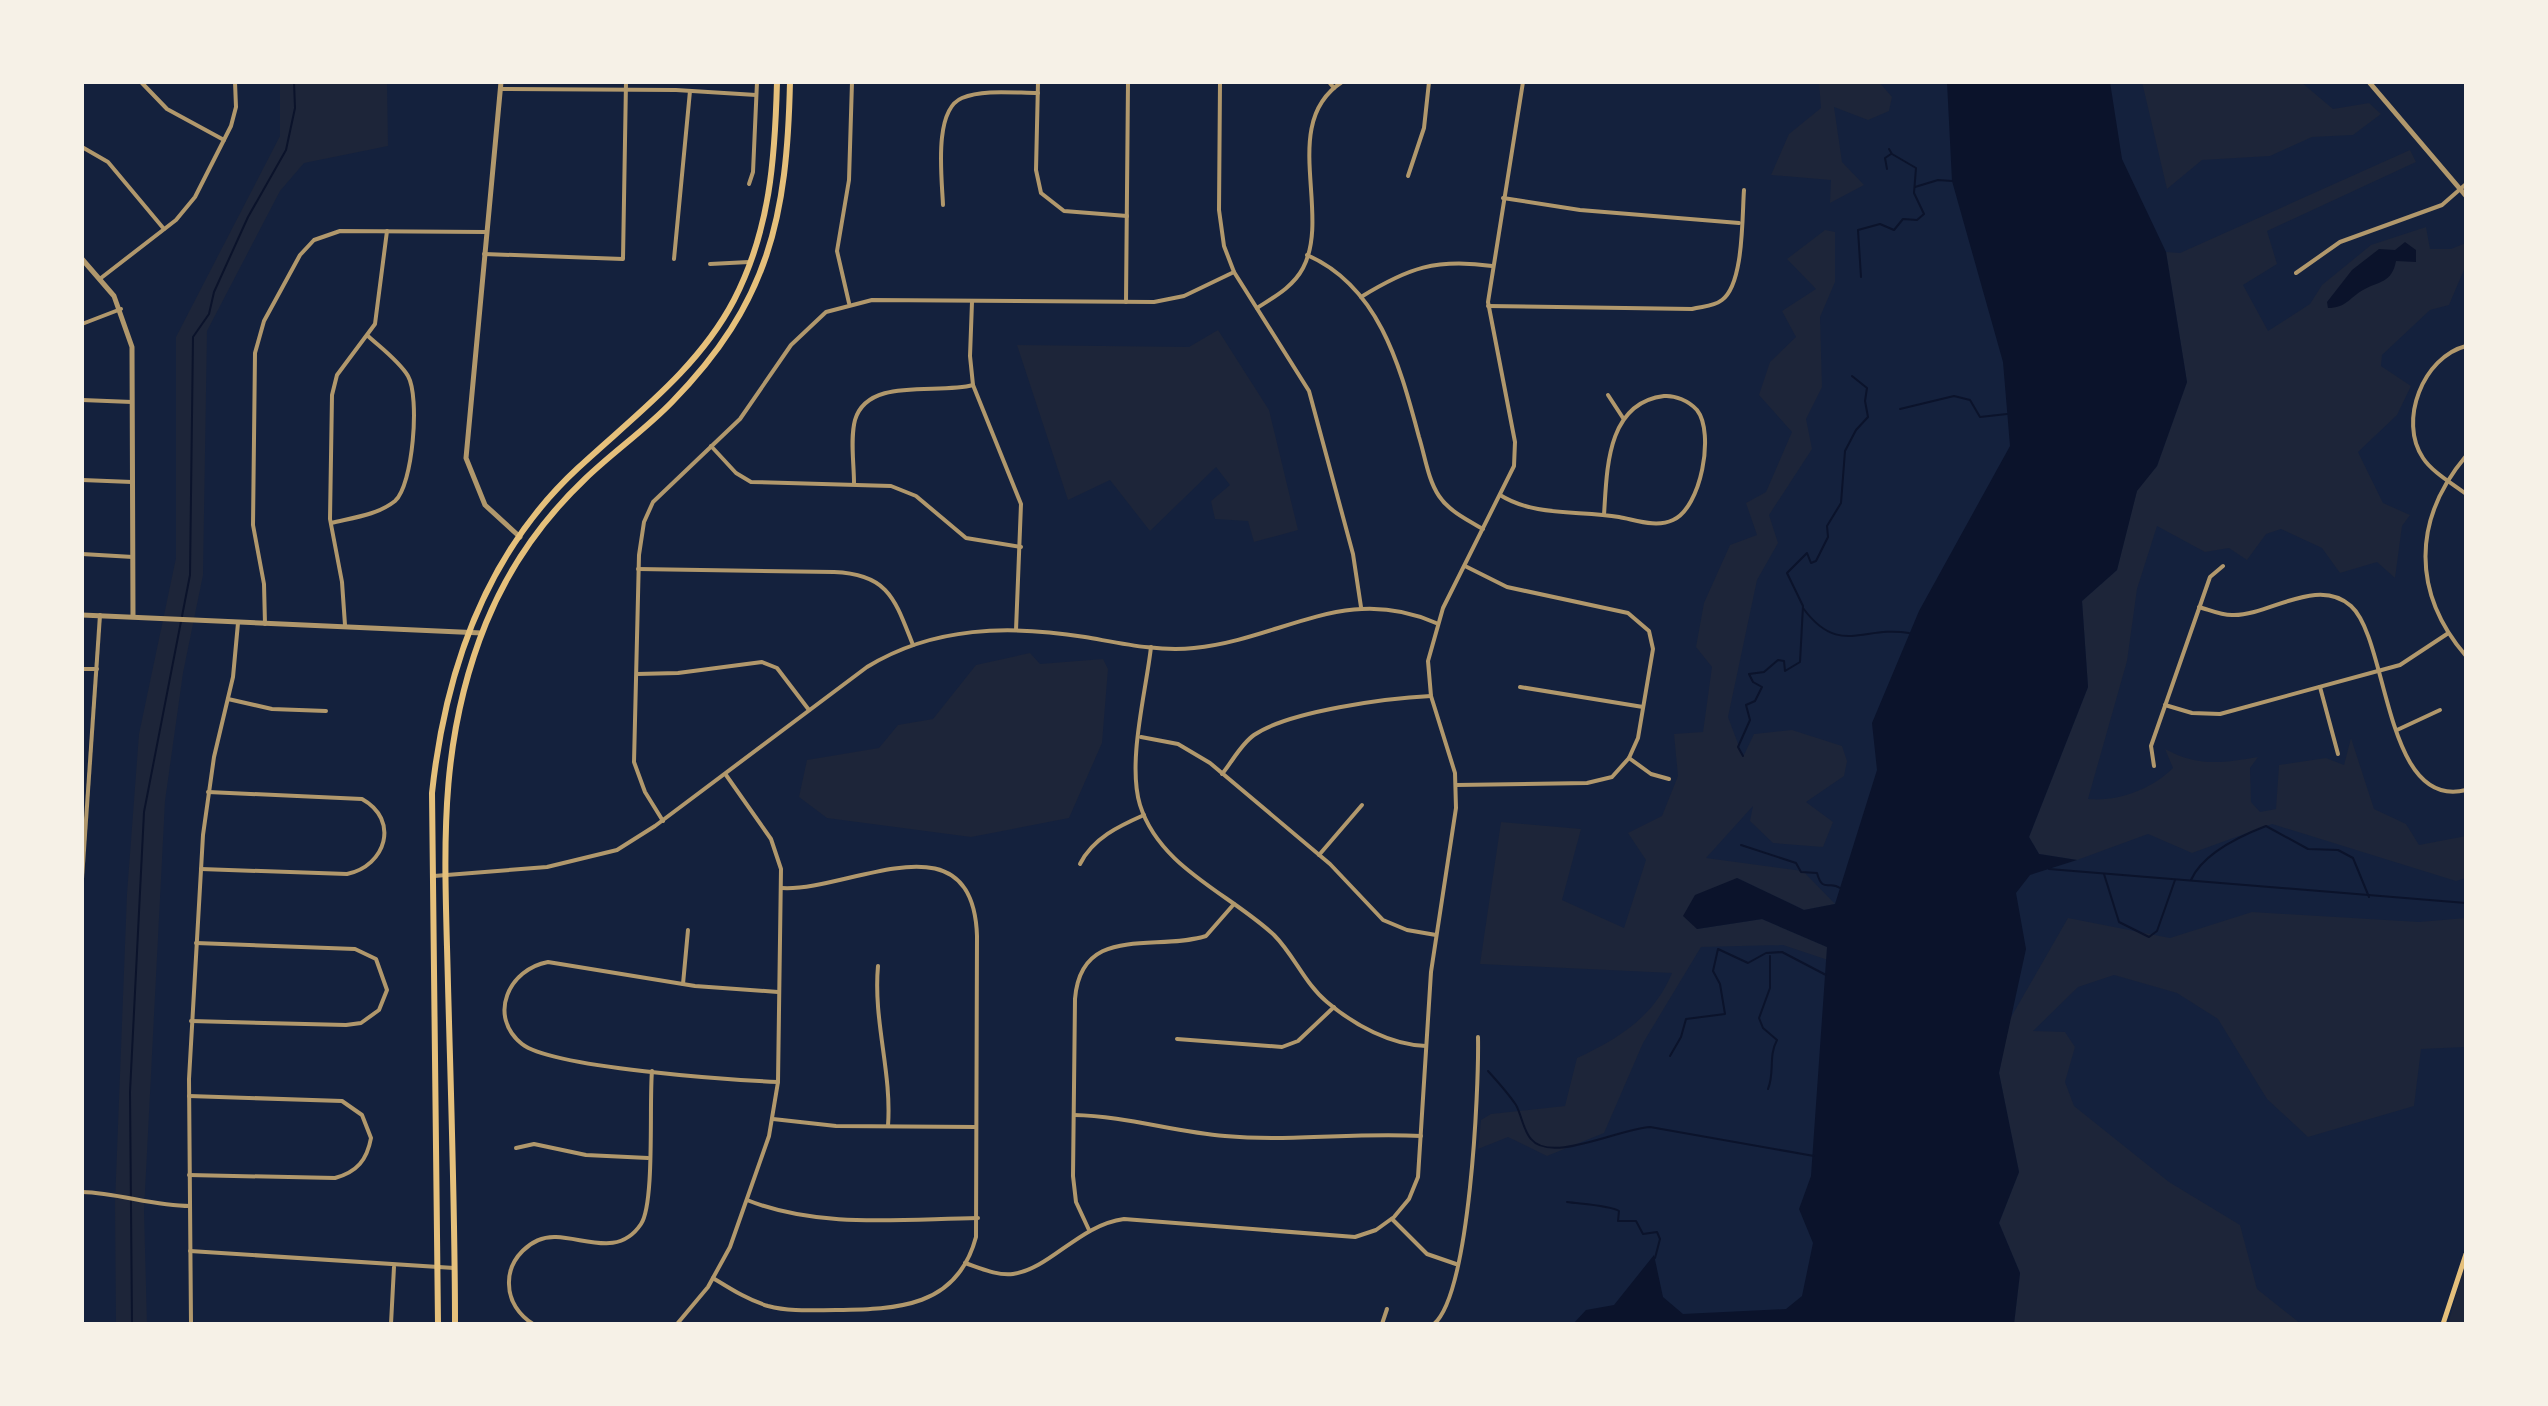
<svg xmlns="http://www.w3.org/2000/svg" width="2548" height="1406" viewBox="0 0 2548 1406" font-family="Lato,sans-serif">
<rect width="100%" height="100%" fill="#14213d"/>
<!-- green -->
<g fill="#1d2539">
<polygon points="280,82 387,82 388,146 304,163 280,191 207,331 203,575 183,673 165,801 144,1211 147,1324 116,1324 115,1203 127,894 139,734 176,558 176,337 280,136"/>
<polygon points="1819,82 1879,82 1892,97 1889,111 1868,120 1834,107 1842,162 1864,185 1830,203 1831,180 1771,175 1789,134 1821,108"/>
<polygon points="2142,82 2301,82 2333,109 2369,103 2381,114 2353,135 2312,137 2270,156 2202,160 2167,189"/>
<path d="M2410 150 2416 162 2267 231 2277 264 2243 285 2268 331 2310 304 2322 285 2371 245 2426 227 2430 249H2451L2466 243V265L2449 305 2430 310 2382 355 2381 366 2411 386 2397 415 2358 452 2383 503 2410 515 2402 526 2395 578 2377 562 2340 573 2322 548 2281 529 2266 534 2247 560 2229 548 2205 552 2157 526 2137 589 2127 661 2088 799C2118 802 2152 789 2173 768L2165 749C2198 767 2223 763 2258 757L2250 768 2251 802 2260 812 2276 809 2279 765 2326 758 2344 765 2351 738 2374 809 2406 824 2419 845 2466 836V878L2456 881 2272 824 2192 853 2148 834 2077 860 2039 854 2029 837 2088 687 2082 601 2117 570 2137 490 2157 466 2187 382 2166 252 2180 253Z"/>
<path d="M1825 230 1835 232V282L1820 317 1822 387 1806 419 1812 449 1769 515 1778 543 1757 580 1728 717 1743 757 1754 734 1792 730 1842 746 1847 761 1844 776 1806 802 1833 822 1823 847 1773 843 1750 821 1753 806 1706 858 1803 871 1835 904 1804 910 1737 878 1697 929 1762 919 1827 947 1828 960 1783 945 1701 947 1643 1043 1604 1133 1547 1156 1508 1137 1478 1149 1481 1120 1491 1114 1565 1106 1577 1058C1618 1039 1654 1017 1672 973L1480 964 1501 822 1581 829 1562 900 1624 928 1646 860 1628 833 1662 816 1678 776 1674 734 1703 732 1712 667 1696 647 1704 603 1730 545 1757 535 1746 503 1766 492 1792 432 1759 395 1770 362 1796 337 1782 311 1816 289 1787 259Z"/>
<polygon points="1218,330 1269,410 1298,530 1254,542 1248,521 1215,519 1211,501 1230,485 1216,467 1150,531 1110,480 1068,500 1017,345 1189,347"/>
<polygon points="1030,653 1040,664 1103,659 1108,669 1102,743 1069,818 971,837 827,818 799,797 807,760 879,748 898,725 933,719 976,665"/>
<polygon points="2252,912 2419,922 2466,918 2466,1047 2421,1049 2414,1106 2308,1137 2267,1099 2218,1019 2177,993 2114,975 2078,987 2033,1031 2065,1032 2075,1047 2065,1082 2074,1106 2169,1182 2240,1225 2257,1289 2301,1324 2014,1324 2020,1273 1999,1223 2019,1172 1999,1073 2010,1019 2068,918 2170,938"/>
<polygon points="2466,1259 2466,1324 2448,1324"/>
</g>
<!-- water -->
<g fill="#0b132b">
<polygon points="1947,82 2110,82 2122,159 2166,252 2187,382 2157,466 2137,491 2117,570 2082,601 2088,687 2029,837 2039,854 2077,860 2030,875 2016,893 2026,949 1999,1073 2019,1172 1999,1223 2020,1273 2014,1324 1573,1324 1586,1310 1614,1305 1654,1255 1663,1297 1683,1314 1786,1309 1802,1296 1813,1243 1799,1209 1811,1176 1827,947 1762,919 1697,929 1683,916 1695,895 1737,878 1804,910 1835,904 1877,770 1872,723 1919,611 2010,446 2003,362 1952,181"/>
<path d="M2405 242 2416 250V262L2396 261C2392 283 2379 281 2363 290 2349 298 2346 308 2328 308L2327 302 2352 270 2379 249 2395 250Z"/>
</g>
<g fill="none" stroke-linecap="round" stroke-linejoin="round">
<!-- stream -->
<g stroke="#0b132b" stroke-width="2">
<polyline points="1887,169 1885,158 1891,154"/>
<polyline points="1915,187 1938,180 1952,181"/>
<polyline points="1861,277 1858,230 1880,224 1894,230 1903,219 1917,220 1924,214 1914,193 1916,168 1892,154 1889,149"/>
<polyline points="1900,409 1954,396 1970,400 1980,417 2007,414"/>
<path d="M1803 608C1839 657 1863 625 1909 633"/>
<polyline points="1743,756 1738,747 1750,720 1746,705 1755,701 1762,687 1753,682 1749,674 1764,672 1778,660 1784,661 1785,671 1800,662 1803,606 1787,573 1807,553 1811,563 1816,561 1828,537 1827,526 1841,503 1845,451 1856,430 1868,417 1865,401 1867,388 1852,376"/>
<path d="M1741 845 1796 863 1801 872 1817 873C1823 894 1829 880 1840 888"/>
<polyline points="2049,869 2466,903"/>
<polyline points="2104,874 2119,922 2149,937 2157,931 2175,880"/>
<path d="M2191 880C2203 853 2240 836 2266 826L2308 849 2338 850 2353 858 2369 897"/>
<polyline points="1670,1056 1681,1037 1686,1019 1725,1014 1720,984 1713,971 1718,949 1748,963 1766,953 1782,952 1826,975"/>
<path d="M1488 1071C1498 1082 1508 1093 1516 1105 1522 1116 1523 1130 1531 1139 1551 1164 1621 1128 1650 1127L1814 1156"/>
<path d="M1768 1089C1775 1072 1768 1057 1777 1040L1763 1028 1759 1018 1770 988V956"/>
<path d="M1567 1202C1581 1204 1609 1205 1619 1211L1618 1221H1636L1643 1234 1657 1232 1660 1239 1655 1258"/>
<polyline points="132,1324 130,1092 144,812 190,575 193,337 209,314 214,292 248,217 286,150 295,108 294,82"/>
</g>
<!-- minor -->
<g stroke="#b1986c" stroke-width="4">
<polyline points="141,82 167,109 224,140"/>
<polyline points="1038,82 1036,170 1041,193 1064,211 1127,216"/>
<polyline points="1220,82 1219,210 1224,246 1234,272 1309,391 1353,554 1361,607"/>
<polyline points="1329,82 1334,88"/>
<polyline points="500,89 676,90 756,95"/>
<polyline points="82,147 108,162 164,229"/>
<polyline points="1408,176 1424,128 1429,82"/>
<polyline points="749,184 753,172 757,82"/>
<polyline points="1503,198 1580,210 1739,223"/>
<path d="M943 205C942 179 933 110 962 98 983 89 1015 93 1038 93"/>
<polyline points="484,254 623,259 626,82"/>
<path d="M1307 255C1380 287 1400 367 1419 437 1425 456 1428 480 1439 496 1449 511 1467 520 1483 529"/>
<polyline points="674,259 690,91"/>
<polyline points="710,264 749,262"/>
<polyline points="2296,273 2340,242 2442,205 2466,184"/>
<polyline points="101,278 176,220 195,197 231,126 236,107 235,82"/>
<path d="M1361 297C1408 268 1436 258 1492 266"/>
<polyline points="972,302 970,356 973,385 1021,504 1016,630"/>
<polyline points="1126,302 1128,82"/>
<polyline points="849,303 837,251 849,180 852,82"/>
<path d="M1488 306 1692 309C1703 306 1713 307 1722 300 1744 284 1742 216 1744 190"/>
<path d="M1257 308C1274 297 1293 287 1303 268 1332 213 1279 123 1342 82"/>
<polyline points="82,324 121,309"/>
<path d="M2466 346C2423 357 2398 421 2423 458 2432 472 2453 484 2466 494"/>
<polyline points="1608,395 1623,418"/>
<polyline points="82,400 132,402"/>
<polyline points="711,446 736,473 751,482 891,486 916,496 966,538 1021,547"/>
<path d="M2466 456C2412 520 2412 593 2466 656"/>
<polyline points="82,480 132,482"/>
<path d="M854 483C854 463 850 439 855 420 868 376 938 395 973 385"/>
<path d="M1500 495C1535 517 1579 510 1619 517 1636 520 1656 528 1673 520 1701 508 1715 433 1697 410 1689 401 1675 395 1664 396 1606 403 1607 471 1604 515"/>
<path d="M331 523C351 518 378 515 395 501 413 485 420 397 408 376 399 361 381 348 368 336"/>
<polyline points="82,554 133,557"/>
<path d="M638 569 834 572C889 574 895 600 913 645"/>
<path d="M2199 607C2210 610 2222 616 2234 615 2270 615 2318 576 2351 606 2389 640 2384 811 2466 790"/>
<polyline points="265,624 264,584 253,525 255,353 264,321 300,255 314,240 340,231 486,232"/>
<polyline points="345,625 342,582 330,519 332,395 337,375 375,324 387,231"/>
<path d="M1151 647C1146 692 1127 762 1140 805 1160 868 1229 893 1274 935 1294 955 1305 984 1327 1002 1354 1025 1391 1045 1426 1046"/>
<polyline points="82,669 97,669"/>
<polyline points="637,674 678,673 762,662 777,668 809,710"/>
<polyline points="1520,687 1643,707"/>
<polyline points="2320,687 2338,754"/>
<polyline points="228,699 272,709 326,711"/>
<polyline points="2165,705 2192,713 2220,714 2400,665 2447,634"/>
<polyline points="2397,730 2440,710"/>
<polyline points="1141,737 1178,744 1210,763 1330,864 1383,920 1407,930 1436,935"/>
<polyline points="1629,758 1651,774 1669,779"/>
<polyline points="2154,766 2151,746 2210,577 2223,566"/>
<path d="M1222 774C1232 762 1241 744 1254 735 1289 711 1388 698 1431 696"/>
<polyline points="1456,785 1587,783 1612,777 1629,758 1638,738 1653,649 1649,631 1628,613 1507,587 1465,566"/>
<polyline points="663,821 645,792 634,762 639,555 644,522 653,502 740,419 791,345 826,312 872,300 1154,302 1184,296 1234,272"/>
<polyline points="1319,855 1362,805"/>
<path d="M1080 864C1093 838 1119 826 1144 815"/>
<path d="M201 869 347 874C386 866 400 820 362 799L208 792"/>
<path d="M434 876 547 867 617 850 655 826 867 667C934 626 1009 625 1085 637 1120 643 1158 652 1194 648 1283 639 1345 583 1436 623"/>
<polyline points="82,879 100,615"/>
<path d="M878 966C873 1021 892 1072 888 1126"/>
<polyline points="683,984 688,930"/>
<polyline points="191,1021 346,1025 361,1023 379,1010 387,990 376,959 355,949 196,943"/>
<polyline points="1177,1039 1282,1047 1298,1041 1334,1007"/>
<path d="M778 1082C733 1080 552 1068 522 1044 487 1016 509 969 548 962L695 986 778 992"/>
<path d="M189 1096 342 1101 362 1115 371 1138C367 1160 357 1172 335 1178L189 1175"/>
<path d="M1074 1115C1125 1116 1175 1132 1225 1136 1291 1142 1356 1132 1421 1136"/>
<polyline points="773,1119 836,1126 976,1127"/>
<polyline points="516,1148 534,1144 586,1155 648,1158"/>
<path d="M82 1192C119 1193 153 1206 190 1206"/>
<path d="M747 1200C819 1229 901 1219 978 1218"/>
<polyline points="1392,1219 1427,1254 1456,1264"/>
<path d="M1089 1230 1076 1202 1073 1176 1075 999C1081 923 1155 952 1206 936L1234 904"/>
<polyline points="190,1251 454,1268"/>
<path d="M965 1263C980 1268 997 1276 1013 1274 1050 1269 1079 1225 1124 1219L1355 1237 1376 1230 1394 1217 1409 1199 1418 1177 1431 972 1456 808 1455 773 1431 696 1428 661 1443 608 1514 466 1515 442 1488 302 1523 82"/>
<path d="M713 1278C731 1289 748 1300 768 1306 790 1312 815 1310 836 1310 897 1309 957 1308 976 1237L977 936C973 813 849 892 782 888"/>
<polyline points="191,1324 189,1079 203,835 214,757 233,677 238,623"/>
<polyline points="391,1324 394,1267"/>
<path d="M533 1324C519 1315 509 1301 509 1284 508 1259 531 1236 556 1237 586 1238 619 1257 641 1224 655 1203 649 1103 652 1071"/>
<polyline points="677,1324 708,1287 730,1247 769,1136 778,1082 781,869 771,839 726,775"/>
<polyline points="1382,1324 1387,1309"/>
<path d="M1434 1324C1470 1293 1479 1089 1478 1037"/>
</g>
<!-- tertiary -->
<g stroke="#b1986c" stroke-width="5">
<polyline points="501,82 466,458 485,505 520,537"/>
<polyline points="2369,82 2466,196"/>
<polyline points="82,259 114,296 132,347 133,615"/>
<polyline points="82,615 482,633"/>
</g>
<!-- secondary -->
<polyline stroke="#e5c07b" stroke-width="5" points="2443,1324 2466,1254"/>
<!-- primary -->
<g stroke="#e5c07b" stroke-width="6">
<path d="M438 1324 432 793C445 672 486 553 578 468 634 416 698 369 734 300 770 230 775 159 777 82"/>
<path d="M455 1324C455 1211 451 1098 448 985 445 855 436 746 486 623 508 569 543 519 585 479 613 452 645 430 672 402 769 303 787 217 790 82"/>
</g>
</g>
<!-- border -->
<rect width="2548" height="1406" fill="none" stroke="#f6f1e7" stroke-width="168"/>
</svg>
